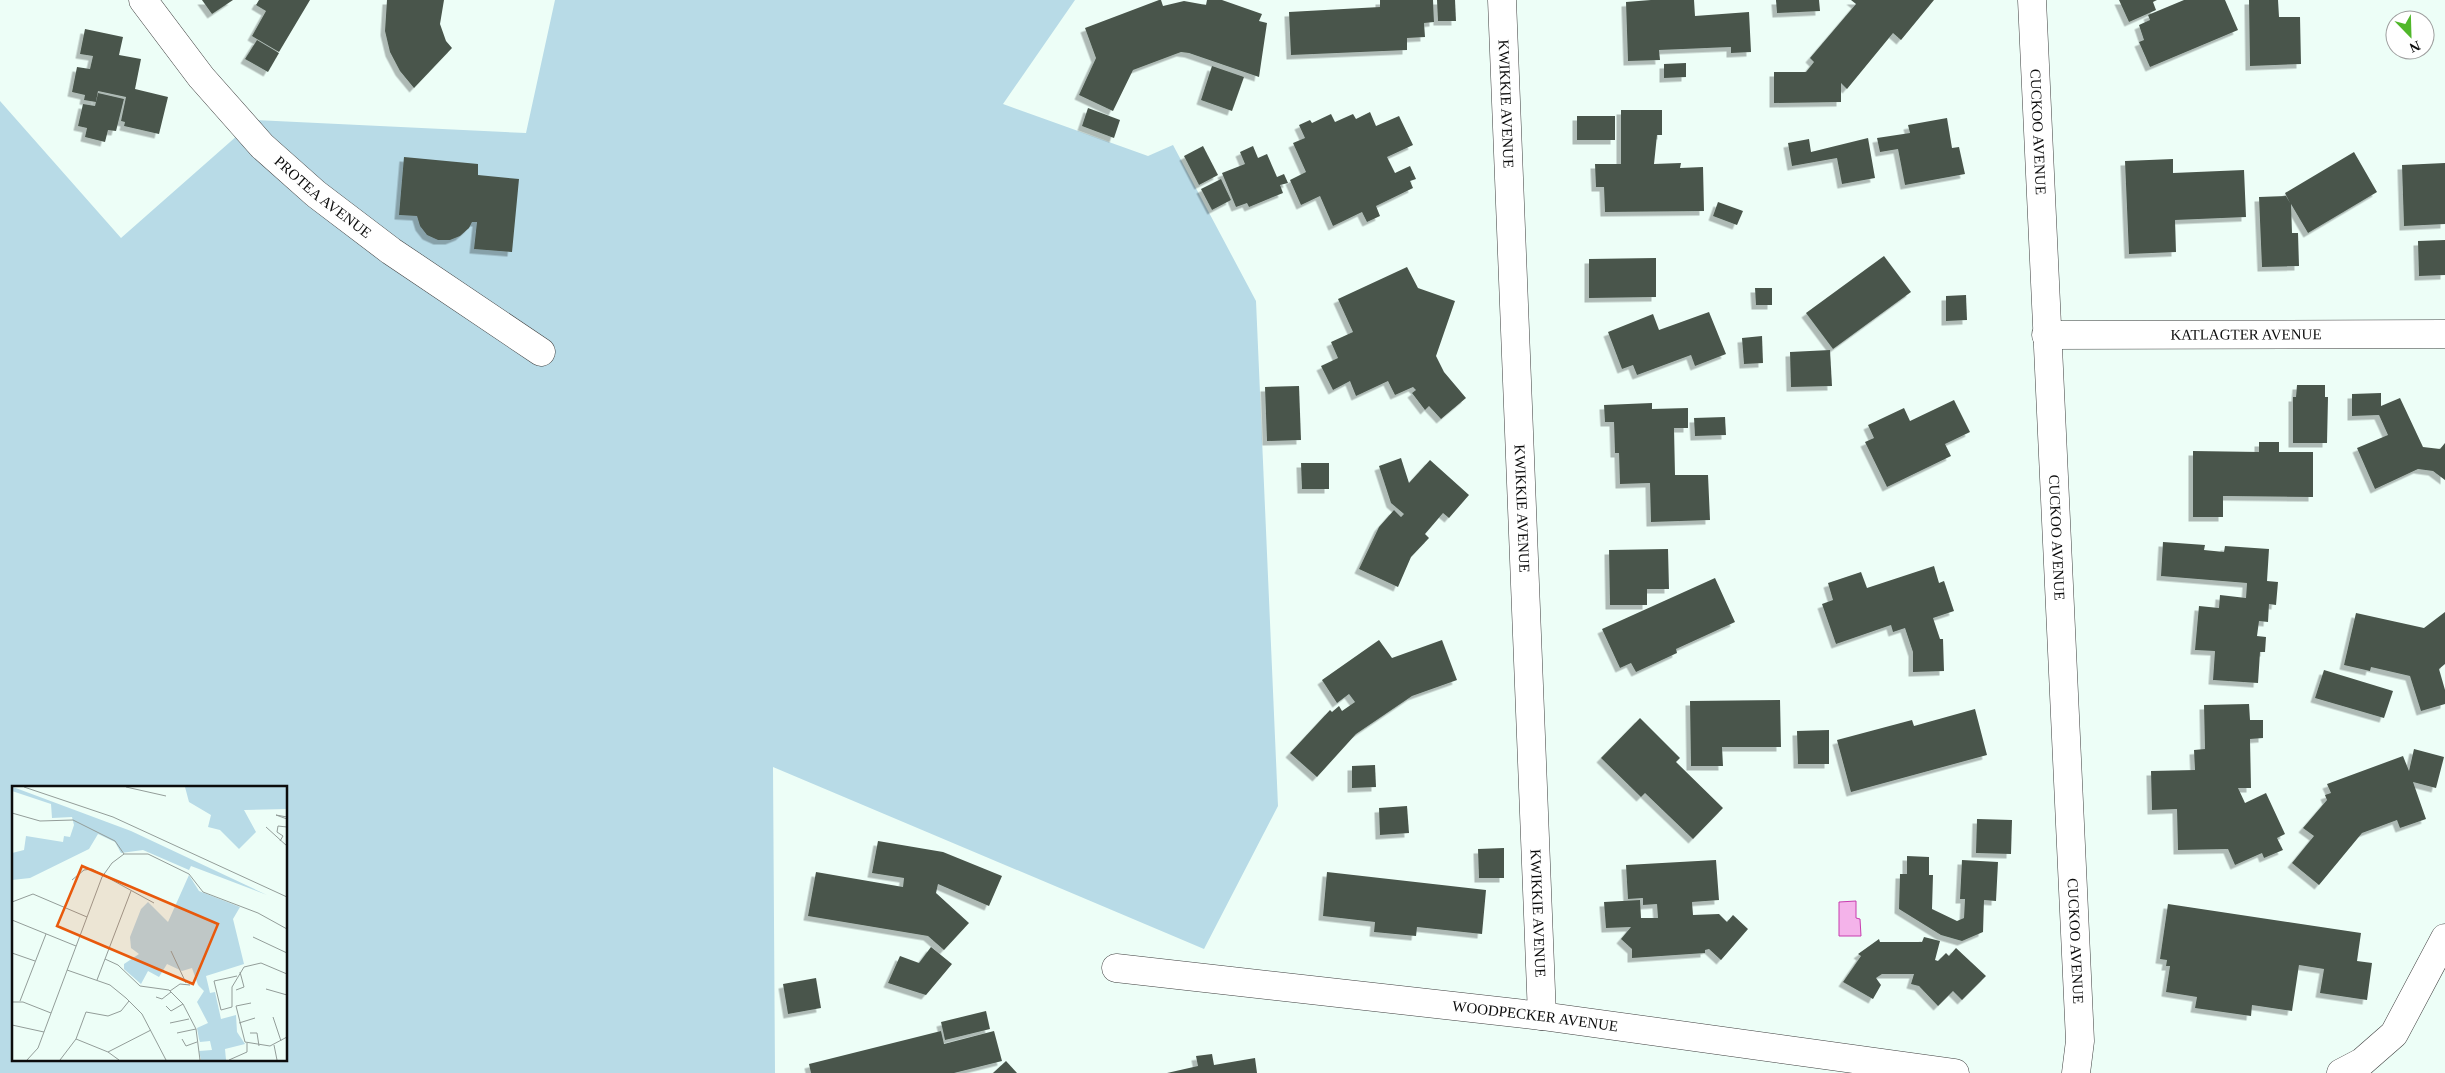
<svg xmlns="http://www.w3.org/2000/svg" width="2445" height="1073" viewBox="0 0 2445 1073" font-family="'Times New Roman',serif">
<defs>
<filter id="shadow"><feDropShadow dx="-4.5" dy="4.5" stdDeviation="0" flood-color="#0004"/></filter>
</defs>
<rect width="100%" height="100%" fill="#edfef7"/>
<!-- green -->
<path fill="#b8dbe7" fill-rule="evenodd" d="M555 0H1075L1003 104 1148 156 1173 145 1256 301 1278 806 1204 949 773 767 775 1073H0V101L121 238 255 120 526 133ZM14 787H286V1059H14Z"/>
<!-- water -->
<polygon fill="#f4b3ea" stroke="#c83daf" points="1856,901 1856,918 1860,919 1861,936 1839,936 1839,902"/>
<!-- building -->
<g fill="#49554b" filter="url(#shadow)">
<polygon points="202,0 233,0 212,14"/>
<polygon points="259,0 310,0 279,52 252,36 266,11 256,5"/>
<polygon points="387,0 444,0 440,24 446,41 452,48 414,88 400,71 390,52 385,31"/>
<polygon points="1159,0 1161,0 1163,6 1184,1 1206,5 1207,0 1222,0 1262,14 1259,21 1267,23 1259,77 1189,53 1181,52 1133,70 1113,111 1079,95 1096,58 1085,28"/>
<polygon points="1380,0 1433,0 1434,22 1424,23 1425,37 1407,38 1407,50 1291,55 1289,12 1380,7"/>
<polygon points="1437,0 1455,0 1456,21 1438,21"/>
<polygon points="1651,0 1694,0 1695,16 1749,12 1751,52 1731,53 1731,47 1659,50 1660,60 1628,61 1626,2"/>
<polygon points="1776,0 1819,0 1820,11 1777,13"/>
<polygon points="1851,0 1934,0 1901,40 1893,33 1847,89 1841,83 1841,102 1774,103 1774,72 1806,72 1814,62 1810,58 1856,4"/>
<polygon points="2119,0 2157,0 2153,2 2156,10 2129,22"/>
<polygon points="2184,0 2225,0 2238,30 2150,67 2139,42 2144,40 2139,25 2150,20 2148,15"/>
<polygon points="2249,0 2278,0 2279,17 2300,17 2301,64 2250,66"/>
<polygon points="85,29 123,37 119,55 141,59 135,89 168,97 159,134 124,126 125,122 121,121 126,97 98,91 96,102 84,100 85,95 72,92 77,67 90,69 93,56 80,54"/>
<polygon points="257,40 279,53 268,72 245,59"/>
<polygon points="1686,63 1686,77 1664,78 1664,64"/>
<polygon points="1212,66 1244,77 1232,111 1201,100"/>
<polygon points="98,93 124,99 116,131 108,130 105,142 85,137 87,128 78,126 83,104 95,106"/>
<polygon points="1088,108 1120,120 1114,138 1082,126"/>
<polygon points="1621,110 1662,110 1662,135 1657,135 1654,164 1681,163 1680,168 1703,167 1704,211 1605,212 1604,187 1596,187 1595,164 1621,164"/>
<polygon points="1370,112 1376,126 1399,116 1413,145 1387,157 1395,173 1410,166 1416,179 1410,181 1413,188 1376,206 1380,216 1367,222 1362,212 1333,226 1320,196 1301,205 1290,180 1306,172 1293,143 1305,138 1299,125 1310,120 1312,123 1331,114 1335,122 1353,114 1356,119"/>
<rect x="1577" y="116" width="38" height="24"/>
<polygon points="1947,118 1952,148 1959,147 1965,174 1905,185 1898,149 1880,152 1877,138 1910,133 1908,125"/>
<polygon points="1868,138 1875,178 1842,184 1837,158 1792,166 1788,143 1809,139 1811,152"/>
<polygon points="1203,146 1218,175 1199,185 1184,156"/>
<polygon points="1253,146 1258,158 1267,154 1277,177 1284,174 1288,183 1280,185 1283,193 1249,207 1247,203 1236,207 1222,173 1245,164 1240,152"/>
<polygon points="2354,152 2377,192 2308,233 2291,204 2292,233 2298,233 2299,266 2262,267 2259,197 2286,196 2290,203 2285,193"/>
<polygon points="404,157 478,164 478,175 519,179 512,252 474,249 477,222 472,222 469,228 460,236 450,240 438,240 427,235 420,226 417,216 399,215"/>
<polygon points="2173,159 2173,173 2244,170 2246,217 2175,220 2176,252 2129,254 2125,161"/>
<polygon points="2445,163 2445,224 2404,226 2402,165"/>
<polygon points="1221,179 1231,200 1212,210 1201,189"/>
<polygon points="1718,202 1743,211 1737,225 1713,216"/>
<polygon points="2445,240 2445,275 2419,276 2418,241"/>
<polygon points="1884,256 1911,292 1833,349 1806,313"/>
<polygon points="1656,258 1656,297 1589,298 1589,259"/>
<polygon points="1407,267 1418,288 1455,301 1436,356 1444,372 1466,398 1441,419 1429,406 1425,410 1412,393 1416,390 1413,387 1395,395 1388,381 1356,396 1350,381 1333,390 1321,366 1338,358 1331,342 1353,332 1338,299"/>
<polygon points="1755,288 1772,288 1772,305 1756,305"/>
<polygon points="1966,295 1967,320 1946,321 1946,296"/>
<polygon points="1709,312 1726,354 1695,366 1691,355 1637,375 1633,365 1622,369 1608,332 1653,314 1659,330"/>
<polygon points="1762,336 1763,363 1744,364 1742,338"/>
<polygon points="1830,350 1832,386 1791,387 1790,352"/>
<polygon points="2297,385 2325,385 2325,397 2328,397 2327,443 2293,443 2293,397 2296,397"/>
<polygon points="1299,386 1301,440 1267,441 1265,387"/>
<polygon points="2381,393 2381,406 2400,398 2423,447 2440,449 2445,443 2445,480 2433,471 2418,469 2375,489 2357,448 2388,435 2379,415 2352,416 2352,394"/>
<polygon points="1954,400 1970,432 1945,444 1951,456 1887,487 1865,442 1874,438 1868,425 1904,408 1910,421"/>
<polygon points="1652,403 1652,409 1688,408 1688,428 1674,428 1675,475 1708,475 1710,520 1651,522 1650,483 1620,484 1619,453 1615,453 1614,422 1605,422 1604,405"/>
<polygon points="1725,417 1726,435 1695,436 1694,418"/>
<polygon points="2259,442 2279,442 2279,452 2313,452 2313,497 2223,496 2223,517 2193,517 2193,451 2259,452"/>
<polygon points="1401,458 1409,483 1430,460 1469,495 1449,518 1443,513 1425,534 1429,538 1411,557 1398,587 1359,569 1379,527 1394,510 1401,517 1404,514 1391,503 1379,466"/>
<polygon points="1301,463 1329,463 1329,489 1302,489"/>
<polygon points="2163,542 2205,545 2204,550 2224,552 2225,546 2269,549 2267,581 2278,582 2276,605 2269,604 2268,622 2259,621 2257,636 2266,637 2265,652 2260,652 2258,683 2213,680 2215,651 2195,650 2199,606 2219,608 2220,595 2246,598 2247,583 2161,576"/>
<polygon points="1668,549 1669,589 1647,589 1647,605 1610,605 1609,550"/>
<polygon points="1934,566 1939,583 1944,581 1954,611 1933,618 1940,639 1943,639 1944,671 1913,672 1913,652 1905,628 1893,632 1891,625 1836,644 1822,604 1833,600 1828,583 1861,572 1867,588"/>
<polygon points="1715,578 1735,622 1676,649 1677,653 1636,672 1631,663 1620,668 1602,629"/>
<polygon points="2445,612 2445,664 2439,669 2445,690 2445,704 2421,711 2410,676 2371,667 2370,671 2344,665 2356,613 2424,628"/>
<polygon points="1379,640 1392,658 1442,640 1457,680 1412,696 1356,734 1317,777 1290,753 1330,710 1332,712 1339,706 1342,711 1355,702 1349,694 1337,703 1322,680"/>
<polygon points="2324,670 2393,691 2384,718 2315,698"/>
<polygon points="1780,700 1781,747 1722,747 1723,766 1691,766 1690,701"/>
<polygon points="2249,704 2250,720 2263,720 2263,738 2250,739 2251,788 2238,788 2245,803 2266,793 2285,834 2277,838 2283,850 2264,858 2262,853 2235,865 2228,849 2178,850 2177,809 2152,810 2151,771 2195,770 2194,750 2205,749 2204,705"/>
<polygon points="1975,709 1987,755 1851,792 1837,740 1912,720 1914,726"/>
<polygon points="1640,718 1680,758 1676,762 1723,808 1693,839 1645,793 1641,797 1601,758"/>
<polygon points="1829,730 1829,764 1798,764 1797,731"/>
<polygon points="2414,749 2444,757 2436,788 2413,782 2426,819 2400,828 2397,820 2362,833 2319,885 2292,863 2314,836 2303,828 2327,800 2325,795 2331,793 2327,784 2403,756 2409,771"/>
<polygon points="1375,765 1376,787 1352,788 1352,766"/>
<polygon points="1407,806 1409,833 1380,835 1379,808"/>
<polygon points="1977,819 2012,820 2011,854 1976,853"/>
<polygon points="878,841 943,852 1002,876 989,906 938,884 936,893 969,923 944,950 928,936 808,916 816,872 903,887 904,878 872,873"/>
<polygon points="1504,848 1504,878 1479,878 1478,849"/>
<polygon points="1907,856 1929,857 1929,875 1933,875 1932,909 1957,921 1964,918 1965,899 1960,899 1962,860 1998,862 1996,901 1984,900 1983,932 1962,941 1941,935 1899,909 1900,874 1907,874"/>
<polygon points="1716,860 1719,900 1692,902 1693,915 1719,914 1727,922 1733,915 1748,929 1721,960 1709,949 1705,950 1705,953 1632,958 1632,949 1621,939 1631,927 1606,928 1604,902 1640,900 1641,918 1658,918 1657,904 1643,905 1643,898 1628,899 1626,865"/>
<polygon points="1327,872 1486,890 1482,934 1417,927 1416,936 1374,932 1375,922 1323,916"/>
<polygon points="2168,904 2361,933 2357,961 2372,963 2367,1000 2320,993 2324,969 2299,965 2292,1011 2252,1005 2251,1016 2195,1008 2197,997 2166,992 2170,966 2166,966 2167,960 2160,959"/>
<polygon points="1924,937 1940,941 1935,960 1938,961 1946,953 1949,956 1956,948 1986,976 1962,1000 1953,991 1938,1006 1919,986 1911,984 1914,974 1882,974 1876,978 1881,985 1873,999 1843,982 1861,956 1858,954 1879,939 1880,942 1922,942"/>
<polygon points="931,947 952,964 926,995 888,983 900,956 919,963"/>
<polygon points="816,978 821,1008 788,1014 783,984"/>
<polygon points="986,1011 990,1029 945,1040 941,1022"/>
<polygon points="941,1031 944,1044 994,1031 1002,1061 954,1073 811,1073 809,1064"/>
<polygon points="1212,1054 1214,1065 1255,1058 1257,1073 1167,1073 1198,1066 1196,1056"/>
<polygon points="1006,1061 1017,1073 993,1073"/>
</g>
<g fill="none" stroke-linecap="round" stroke-linejoin="round">
<defs>
<g id="minor">
<path id="s1" d="M143 0 201 77 262 146 316 194 391 251 541 352"/>
<path id="s2" d="M1502 0 1542 1016"/>
<path id="s3" d="M2032 0 2080 1041 2076 1073"/>
<path id="s4" d="M2046 335 2445 334"/>
<path id="s5" d="M1116 968 1542 1016 1955 1073"/>
<polyline points="2341,1073 2362,1062 2394,1034 2445,938"/>
</g>
</defs>
<!-- minor casing -->
<use href="#minor" stroke="#3f3f3f" stroke-width="29"/>
<!-- minor -->
<use href="#minor" stroke="#fff" stroke-width="28"/>
</g>
<g text-anchor="middle" dominant-baseline="central" stroke-width="5" stroke-linejoin="round" paint-order="stroke">
<!-- street labels -->
<g font-size="15" fill="#0c0c0c" stroke="#fff">
<text stroke="none"><textPath href="#s2" startOffset="104">KWIKKIE AVENUE</textPath></text>
<text stroke="none"><textPath href="#s3" startOffset="132">CUCKOO AVENUE</textPath></text>
<text stroke="none"><textPath href="#s1" startOffset="268">PROTEA AVENUE</textPath></text>
<text stroke="none"><textPath href="#s4" startOffset="200">KATLAGTER AVENUE</textPath></text>
<text stroke="none"><textPath href="#s2" startOffset="509">KWIKKIE AVENUE</textPath></text>
<text stroke="none"><textPath href="#s3" startOffset="538">CUCKOO AVENUE</textPath></text>
<text stroke="none"><textPath href="#s2" startOffset="914">KWIKKIE AVENUE</textPath></text>
<text stroke="none"><textPath href="#s3" startOffset="942">CUCKOO AVENUE</textPath></text>
<text stroke="none"><textPath href="#s5" startOffset="422">WOODPECKER AVENUE</textPath></text>
</g>
</g>
<!-- overview -->
<g transform="translate(12 786)">
<rect width="275" height="275" fill="#edfef7"/>
<path d="M1 1 119 45 255 109 179 80 177 84 131 64 109 67 103 56 86 48 77 63 18 92 0 94V67L12 64 14 50 51 56 52 50 58 51 62 39 60 31 40 32 39 18 0 5ZM173 1H275V23L232 24 244 46 227 63 208 44 196 41 199 29 177 16ZM177 89 187 105 228 121 221 133 232 178 194 190 198 207 203 206 209 233 224 229 225 246 233 258 213 263 214 274H189L187 265 200 264 198 255 188 256 187 253 185 242 196 237 185 216 192 205 186 199 180 182 170 185 155 178 147 191 136 185 129 198 112 183V178L127 168 119 162 118 151 129 123 136 116 156 136Z" fill="#b8dbe7"/>
<path fill="none" stroke="#939d99" stroke-width="1" d="M12 1 101 31 275 111M114 1 154 10M0 27 28 35 61 34 103 55 112 68M275 31 264 29 275 33M254 41 275 60M268 55 271 50 265 46 266 40 275 41M60 94 72 84 80 83 142 117M0 116 21 108 75 131M0 134 64 160M241 151 275 167M159 165 174 197M0 167 23 175M93 173 106 179 128 200 157 204 171 218 184 243 188 274M55 184 98 199 114 212 130 228 154 274M225 190 202 195 209 224 220 221V201L232 181 249 177 275 188M85 194 119 105M254 203 275 209M224 204 232 201 228 186M158 205 168 198 178 199M144 211 150 213 159 206M8 215 34 148M0 216H11L39 227M239 217 224 220 233 256 258 260 275 251M154 220 159 225 171 218M261 231 269 255M158 237 177 233M227 237 243 232M0 239 32 246M165 247 184 243M238 247H245L247 260M64 253 96 266 107 274M170 253 174 260 185 256M262 259 265 274M96 266 139 244M15 274 26 262 90 91 100 77 112 68H136L177 88 191 106 246 127 275 143M48 274 64 253 74 226 96 230 109 225 117 215M217 274 235 266V257"/>
<path fill="#e8590c" fill-opacity="0.15" stroke="#e8590c" stroke-width="2.5" d="M70 80 206 138 181 198 45 140Z"/>
<rect width="275" height="275" fill="none" stroke="#0c0c0c" stroke-width="2.5"/>
</g>
<!-- north arrow -->
<g transform="translate(2410 35) rotate(157)"><circle r="24" fill="#ffffff" stroke="#9e9e9e"/>
<path d="M0-4L9 19L0 12L-9 19Z" fill="#50b72a"/>
<text y="-8" font-size="14" font-weight="bold" text-anchor="middle" fill="#0c0c0c">N</text>
</g>
</svg>
